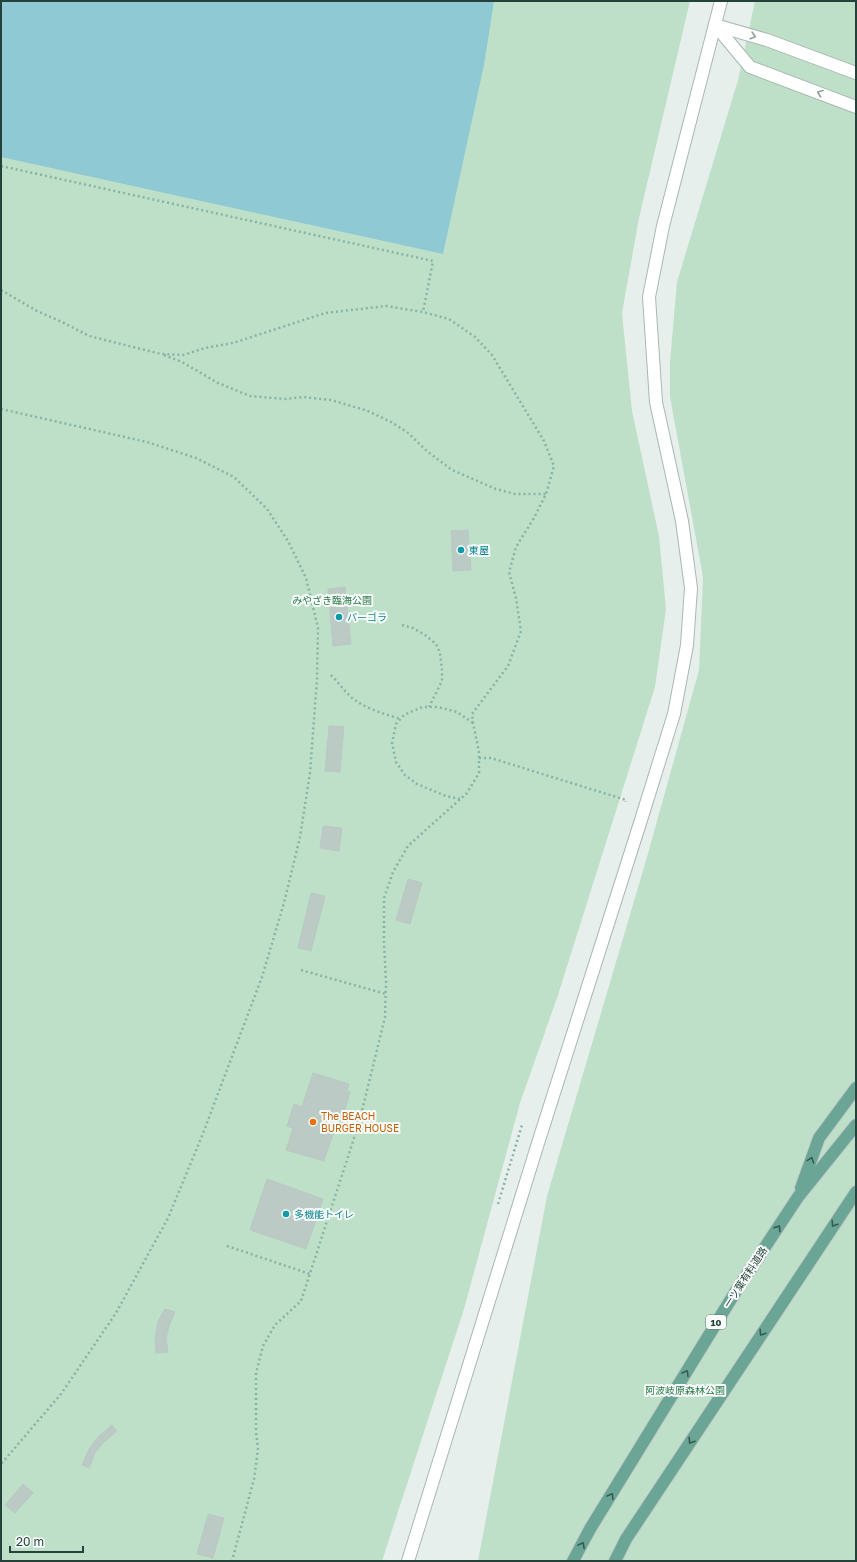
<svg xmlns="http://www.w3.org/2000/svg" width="857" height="1562" viewBox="0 0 857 1562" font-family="'Golos Text','Noto Sans JP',sans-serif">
<rect width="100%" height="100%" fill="#e6efeb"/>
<!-- green -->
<g fill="#bfe0c8">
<polygon points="1,1 690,1 639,218 622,313 632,411 659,536 666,609 655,687 558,995 520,1103 464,1309 382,1561 1,1561"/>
<polygon points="755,1 856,1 856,1561 478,1561 547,1196 647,857 699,670 703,577 670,397 670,362 677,282 738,80"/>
</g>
<!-- water -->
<polygon fill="#8ec9d4" points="1,1 494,1 484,65 443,254 1,157"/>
<!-- building -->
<g fill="#bbcac4" stroke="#b8c9c2">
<polygon points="468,530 471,570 453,571 451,531"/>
<polygon points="345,587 351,644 333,646 328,589"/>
<polygon points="329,726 344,727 340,772 325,771"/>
<polygon points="323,826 342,828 339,851 320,848"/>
<polygon points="408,879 422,883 410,924 396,920"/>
<polygon points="311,893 325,896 311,951 298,948"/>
<polygon points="313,1073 349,1084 347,1091 350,1092 343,1117 339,1116 324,1161 286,1150 293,1128 287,1126 294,1104 302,1107"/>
<polygon points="267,1179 323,1199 306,1249 250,1230"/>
<polygon points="165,1309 175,1312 169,1326 166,1338 168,1352 156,1353 155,1339 158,1321"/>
<polygon points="112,1425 117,1431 104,1442 95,1453 89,1468 82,1465 89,1449 99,1436"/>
<polygon points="23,1484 33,1493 15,1513 5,1505"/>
<polygon points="208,1514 224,1518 213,1558 197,1554"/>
</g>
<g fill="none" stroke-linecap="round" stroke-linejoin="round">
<defs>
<g id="minor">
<polyline points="715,25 750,67 856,107"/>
<polyline points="715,25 767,40 856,73"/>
<polyline points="408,1561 539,1140 641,820 674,714 687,645 691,588 682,521 656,402 649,297 663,226 721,1"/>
</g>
<g id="major">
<polyline points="801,1188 819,1138 856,1088"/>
<polyline points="573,1561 590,1529 736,1291 798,1197 856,1125"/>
<polyline points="615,1561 626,1539 856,1192"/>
</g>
</defs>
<!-- minor casing -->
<use href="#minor" stroke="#a8b8b2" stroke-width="14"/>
<!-- major casing -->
<use href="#major" stroke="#c2cac8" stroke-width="14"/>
<!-- path -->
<g stroke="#86b3a5" stroke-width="2.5" stroke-dasharray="2 3" stroke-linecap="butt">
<polyline points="1,166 433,261 423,312"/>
<polyline points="1,290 37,311 64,323 89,336 161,354 183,355 205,348 233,343 325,313 386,306 423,312 449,319 475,337 492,355 544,441 554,466 546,494 534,518 516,547 509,572 516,598 521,631 508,666 472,714 473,723 479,752 479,773 467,793 408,846 393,872 384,898 384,942 386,982 385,1017 359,1123 301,1301 275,1325 263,1346 256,1373 256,1432 258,1449 254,1479 232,1561"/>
<polyline points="164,355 182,362 218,383 250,396 285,399 303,397 331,400 368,411 391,422 407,432 428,452 452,470 496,489 515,494 546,494"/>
<polyline points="1,409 147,442 196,458 234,477 267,509 288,541 306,578 318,628 317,679 310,773 300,837 284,903 262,977 202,1136 168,1218 116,1313 61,1394 1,1464"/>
<polyline points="402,625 413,628 425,635 436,644 440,653 442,670 442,681 429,707"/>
<path d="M331 675C337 681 342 688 348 694 360 707 384 714 401 719"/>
<polyline points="479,758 491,758 626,800 626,802"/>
<polyline points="460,799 446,796 417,784 405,775 396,762 392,743 396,724 404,715 422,707 438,707 457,712 473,723"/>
<polyline points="301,970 386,994"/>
<polyline points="498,1204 522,1125"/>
<polyline points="227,1246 310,1274"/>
</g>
<!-- minor -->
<use href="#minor" stroke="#fff" stroke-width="12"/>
<!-- major -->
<use href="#major" stroke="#6aa596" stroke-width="12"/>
</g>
<!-- one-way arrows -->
<defs><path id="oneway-chevron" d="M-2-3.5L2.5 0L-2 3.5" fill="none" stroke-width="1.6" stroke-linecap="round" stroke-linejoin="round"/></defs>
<g stroke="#92a09c">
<use href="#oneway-chevron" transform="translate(753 36) rotate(16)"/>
<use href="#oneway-chevron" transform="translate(820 93) rotate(-159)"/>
</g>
<g stroke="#365b51">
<use href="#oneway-chevron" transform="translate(811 1160) rotate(-70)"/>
<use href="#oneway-chevron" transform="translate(834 1224) rotate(123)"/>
<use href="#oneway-chevron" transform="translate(778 1228) rotate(-56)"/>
<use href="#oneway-chevron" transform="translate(762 1333) rotate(123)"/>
<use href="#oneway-chevron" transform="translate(686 1373) rotate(-59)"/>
<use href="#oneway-chevron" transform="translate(691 1441) rotate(123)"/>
<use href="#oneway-chevron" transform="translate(611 1496) rotate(-59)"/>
<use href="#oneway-chevron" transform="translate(582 1545) rotate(-62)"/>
</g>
<!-- markers -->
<g fill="#0f9aa8" stroke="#f7fbf9" stroke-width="1.5">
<circle cx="461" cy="550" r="4"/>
<circle cx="339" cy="617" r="4"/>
<circle cx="286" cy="1214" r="4"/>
</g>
<circle fill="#e8710a" stroke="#f7fbf9" stroke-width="1.5" cx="313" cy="1122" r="4"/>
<g text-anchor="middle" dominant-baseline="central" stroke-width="4" stroke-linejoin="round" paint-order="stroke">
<!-- shield labels -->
<rect fill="#f7fbf9" stroke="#637a73" stroke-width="1" x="706" y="1315" width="20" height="14" rx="3"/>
<g font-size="9" font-weight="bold" fill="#24423a">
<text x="716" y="1322">10</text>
</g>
<!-- culture labels -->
<g font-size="10" fill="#0d838f" stroke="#f7fbf9" text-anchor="start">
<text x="469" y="550">東屋</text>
<text x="347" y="617">パーゴラ</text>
<text x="294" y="1214">多機能トイレ</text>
</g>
<!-- park labels -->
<g font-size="10" fill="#2d7a4b" stroke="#f7fbf9">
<text x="332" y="600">みやざき臨海公園</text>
<text x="685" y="1390">阿波岐原森林公園</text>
</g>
<!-- food labels -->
<g font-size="10" fill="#c56008" stroke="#f7fbf9" text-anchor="start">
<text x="321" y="1116">The BEACH<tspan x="321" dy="12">BURGER HOUSE</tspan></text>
</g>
<!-- street labels -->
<g font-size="10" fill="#24423a" stroke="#f7fbf9">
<text transform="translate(745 1277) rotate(-57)">一ツ葉有料道路</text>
</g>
</g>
<!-- border -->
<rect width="857" height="1562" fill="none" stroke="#24423a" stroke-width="4"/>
<!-- scale -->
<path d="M10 1546v6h73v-6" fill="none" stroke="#24423a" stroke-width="2"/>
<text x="16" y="1546" font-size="12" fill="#24423a" stroke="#f7fbf9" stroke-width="3" paint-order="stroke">20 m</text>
</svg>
